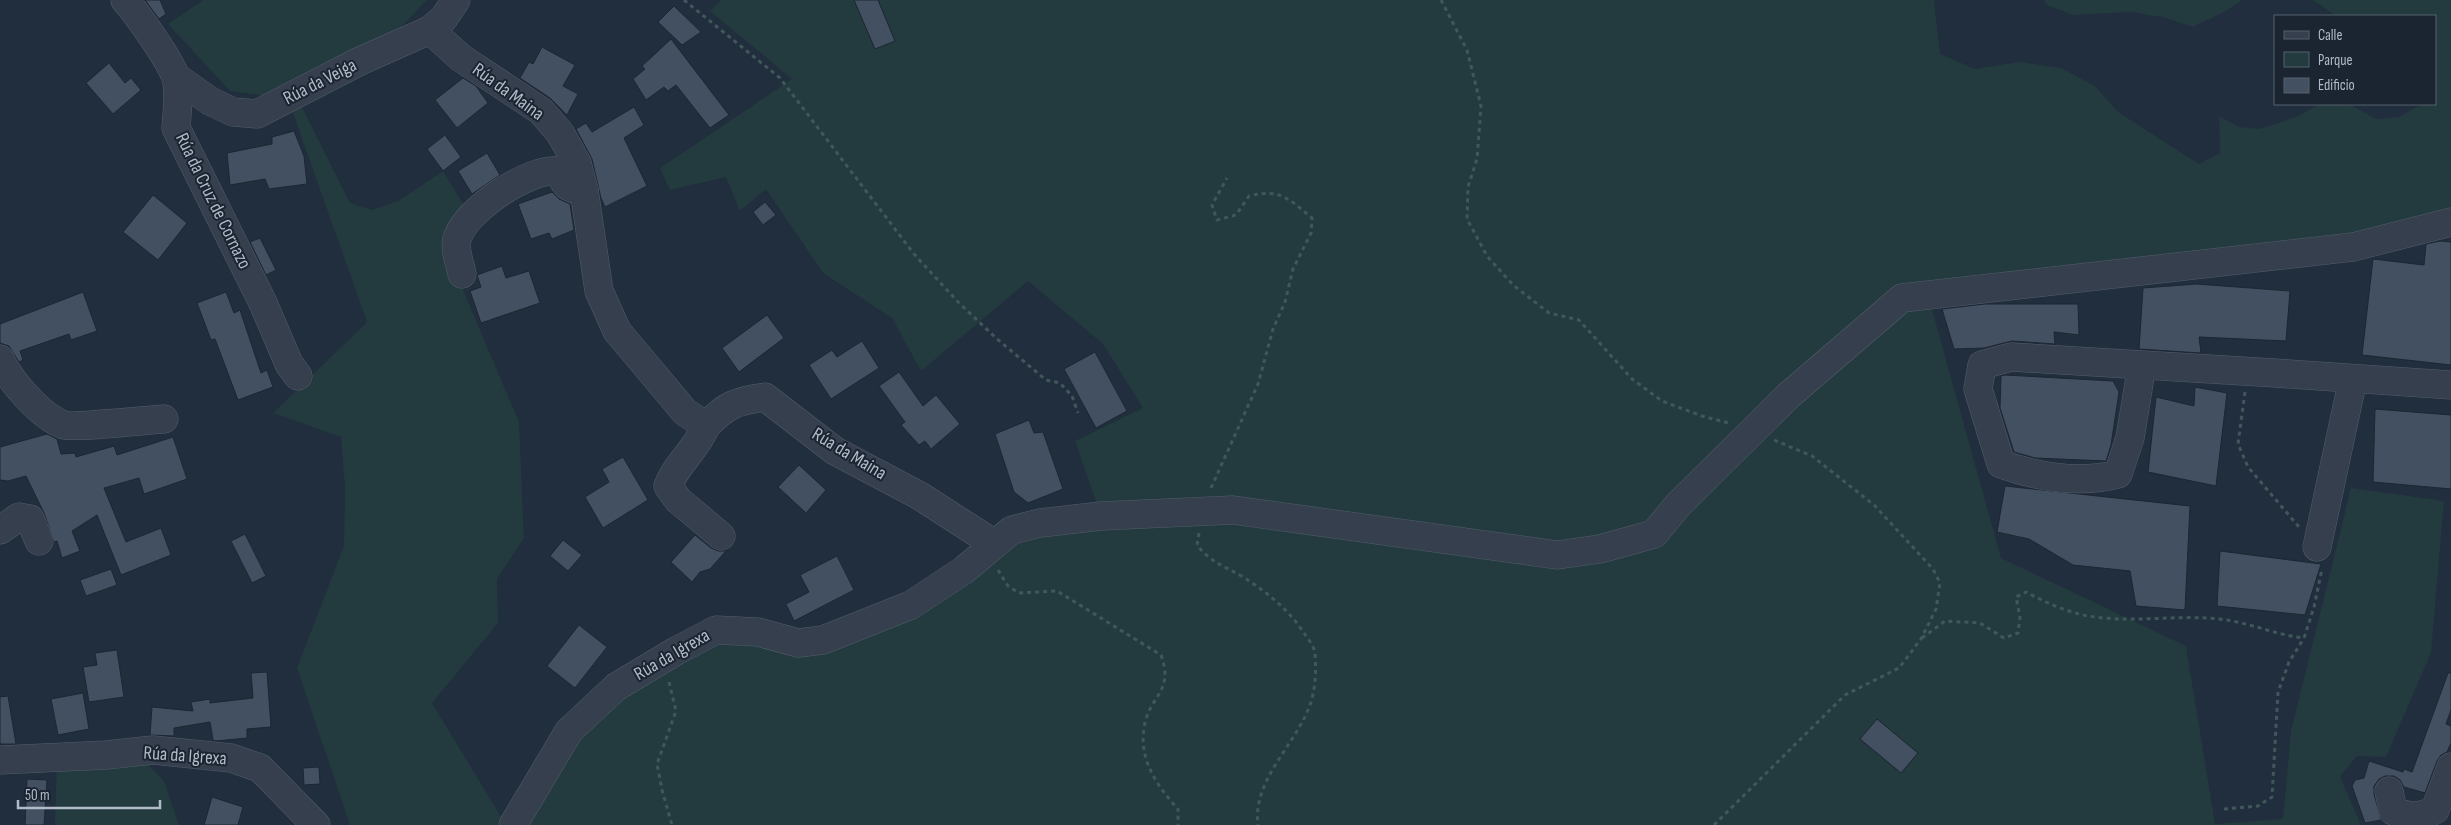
<svg xmlns="http://www.w3.org/2000/svg" width="2451" height="825" viewBox="0 0 2451 825" font-family="'Sofia Sans Condensed',sans-serif">
<rect width="100%" height="100%" fill="#212e3d"/>
<!-- green -->
<g fill="#233b3e">
<polygon points="203,0 427,0 374,55 296,95 350,203 372,210 398,201 443,171 465,207 443,234 466,297 519,422 524,538 497,579 498,623 432,703 506,825 350,825 297,668 344,546 345,487 341,437 273,413 367,322 288,99 230,91 168,24"/>
<polygon points="721,0 1934,0 1940,54 1975,69 2019,62 2061,68 2095,86 2118,112 2199,164 2220,153 2219,116 2239,127 2260,129 2299,116 2319,104 2349,104 2376,119 2399,117 2422,104 2435,104 2435,16 2336,16 2313,0 2451,0 2451,222 1928,295 2001,558 2186,646 2215,824 2283,819 2291,731 2351,488 2444,501 2431,653 2386,757 2357,756 2340,776 2361,825 513,825 569,731 716,630 798,643 911,605 1012,530 1101,516 1075,441 1143,408 1103,344 1028,281 921,371 892,318 823,273 766,189 740,211 726,177 670,190 660,168 792,79 710,11"/>
<polygon points="2045,0 2242,0 2226,11 2193,27 2163,17 2130,12 2073,15 2045,4"/>
<polygon points="136,752 164,781 179,825 55,825 57,758"/>
</g>
<!-- building -->
<g fill="#425061" stroke="#1d2633">
<polygon points="145,0 160,0 166,14 159,19"/>
<polygon points="854,0 878,0 895,41 875,49"/>
<polygon points="674,6 701,32 682,45 658,22"/>
<polygon points="671,39 729,115 710,128 676,85 668,91 664,87 646,100 633,79 645,69 642,66"/>
<polygon points="542,47 575,65 563,86 578,94 567,115 550,98 520,78 529,62 533,64"/>
<polygon points="109,63 125,83 131,78 141,90 113,114 86,83"/>
<polygon points="463,78 476,86 488,103 457,128 435,100"/>
<polygon points="634,107 644,125 624,138 647,186 605,207 601,198 592,159 576,129 586,123 592,132"/>
<polygon points="294,131 304,156 307,184 269,189 265,179 230,185 227,153 272,144 272,137"/>
<polygon points="445,135 461,157 443,171 427,149"/>
<polygon points="487,153 500,175 472,194 458,171"/>
<polygon points="552,192 559,199 570,204 574,230 552,239 549,233 531,239 518,204"/>
<polygon points="153,195 187,223 158,260 123,232"/>
<polygon points="765,202 776,215 763,225 753,212"/>
<polygon points="260,238 276,270 266,275 250,242"/>
<polygon points="2440,241 2451,242 2451,365 2362,355 2373,259 2424,265 2426,244"/>
<polygon points="502,266 506,278 529,271 540,303 481,323 470,291 481,287 477,275"/>
<polygon points="2197,284 2290,291 2286,341 2199,337 2201,353 2139,349 2143,288"/>
<polygon points="83,292 97,331 71,340 69,334 20,351 23,360 19,362 9,346 0,343 0,324"/>
<polygon points="226,292 234,313 240,310 261,373 267,370 273,387 238,400 215,339 211,340 197,303"/>
<polygon points="1985,304 2078,304 2079,335 2054,332 2055,344 2012,341 1984,348 1954,349 1942,309"/>
<polygon points="767,315 784,338 739,372 722,348"/>
<polygon points="862,341 879,368 831,399 809,365 832,350 837,357"/>
<polygon points="1095,352 1127,411 1096,428 1064,369"/>
<polygon points="899,372 923,406 936,395 960,424 931,449 925,441 919,445 901,425 905,422 879,386"/>
<polygon points="2005,375 2113,381 2119,392 2111,445 2106,461 2035,458 2014,452 2000,408 2001,376"/>
<polygon points="2195,387 2227,393 2216,486 2148,472 2156,397 2194,406"/>
<polygon points="2375,409 2451,415 2451,489 2373,482"/>
<polygon points="1029,420 1034,433 1043,432 1063,489 1028,503 1014,492 995,434"/>
<polygon points="47,434 57,439 61,454 75,453 76,457 114,446 117,455 173,437 187,479 144,494 139,478 104,488 126,542 161,528 171,555 121,575 97,515 72,531 80,551 62,558 57,541 54,542 44,513 26,476 8,481 0,480 0,447"/>
<polygon points="623,457 648,500 603,528 585,497 609,482 602,469"/>
<polygon points="799,465 826,490 806,513 778,487"/>
<polygon points="2005,486 2190,506 2185,610 2136,606 2130,571 2073,565 2029,539 1997,532"/>
<polygon points="245,534 266,576 252,583 231,541"/>
<polygon points="695,535 711,548 718,551 726,551 710,569 700,572 692,582 671,562"/>
<polygon points="563,540 582,555 568,571 550,556"/>
<polygon points="2220,551 2321,564 2305,615 2217,606"/>
<polygon points="837,556 854,590 794,621 786,604 809,592 800,575"/>
<polygon points="111,569 117,585 86,596 80,580"/>
<polygon points="579,625 607,647 575,688 547,666"/>
<polygon points="117,650 124,697 89,702 83,667 97,665 95,653"/>
<polygon points="267,672 271,727 247,729 247,738 216,741 213,740 210,722 174,728 174,736 150,735 152,707 193,711 191,702 210,699 210,703 253,698 251,673"/>
<polygon points="2448,673 2451,673 2451,710 2446,724 2451,726 2451,743 2447,752 2441,755 2437,761 2425,793 2404,787 2400,780 2394,776 2385,776 2379,779 2374,786 2374,794 2381,820 2365,823 2352,786 2355,780 2364,778 2369,761 2403,772 2404,769 2412,772"/>
<polygon points="83,693 89,729 58,735 51,699"/>
<polygon points="8,696 16,744 0,744 0,697"/>
<polygon points="1877,719 1918,753 1901,773 1860,739"/>
<polygon points="319,767 320,784 304,785 303,768"/>
<polygon points="27,779 47,780 44,825 25,825"/>
<polygon points="212,797 243,807 238,825 204,825"/>
</g>
<g fill="none" stroke-linecap="round" stroke-linejoin="round">
<defs>
<g id="minor">
<path d="M125 0C138 15 170 60 176 78 180 93 177 112 176 128L263 303 289 364 298 376"/>
<path d="M430 30 461 58 541 111 560 133 577 163 584 190 599 291 617 331 685 412 706 426C726 405 736 401 765 397L835 451 920 496 993 543"/>
<polyline points="176,77 210,101 233,112 257,114 360,61 430,30 444,18 456,0"/>
<path d="M462 274C460 263 453 247 458 236 469 208 529 168 558 171 565 185 568 190 584 190"/>
<path d="M0 359C10 381 40 416 64 425 73 428 148 420 164 419"/>
<path d="M2142 365 2130 438 2118 474C2080 484 2038 477 2001 464L1978 389 1982 365 2011 357 2275 373 2451 385"/>
<path d="M706 426C697 449 676 464 668 486L678 500 721 536"/>
<polyline points="0,530 19,517 30,519 39,541"/>
<polyline points="2317,547 2353,379"/>
<polyline points="0,760 106,755 153,750 231,758 260,768 316,825"/>
<path d="M2389 791 2393 811C2409 817 2418 818 2435 810L2451 767"/>
<polyline points="513,825 569,731 616,687 676,651 716,630 758,632 798,643 823,640 911,605 964,570 1012,530 1040,523 1101,516 1233,510 1557,555 1600,549 1654,534 1678,505 1788,396 1902,298 2353,247 2451,222"/>
</g>
</defs>
<!-- minor casing -->
<use href="#minor" stroke="#535d6b" stroke-width="29"/>
<!-- path -->
<g stroke="#41585b" stroke-width="3" stroke-dasharray="4 4" stroke-linecap="butt">
<polyline points="684,0 780,78 914,254 959,303 997,339 1046,380 1060,383 1072,396 1078,413"/>
<polyline points="1441,0 1467,50 1481,106 1477,159 1468,187 1467,219 1487,256 1513,285 1549,313 1579,320 1632,379 1662,401 1702,416 1729,423"/>
<polyline points="2245,392 2238,444 2248,467 2299,527"/>
<path d="M1211 488 1258 384 1273 329 1285 302 1293 269 1311 233 1312 218C1289 199 1280 188 1249 196L1236 215 1217 220 1212 205 1227 178"/>
<path d="M1199 533 1197 545C1211 563 1225 566 1243 577 1267 592 1289 610 1304 633 1308 639 1314 646 1315 653 1316 670 1316 685 1311 702 1298 743 1252 779 1258 825"/>
<path d="M998 570 1008 586 1019 593 1057 591 1161 655C1174 691 1151 695 1145 723 1137 757 1156 785 1178 809V825"/>
<path d="M1922 638 1945 621 1980 623 2004 638 2018 633 2020 617 2016 597 2026 592C2043 601 2060 609 2079 614 2124 625 2173 614 2219 619 2249 622 2275 635 2304 638L2314 607 2322 569"/>
<polyline points="669,682 676,711 657,764 662,790 672,825"/>
<polyline points="2224,809 2258,806 2272,797 2278,692 2289,662 2304,638"/>
<polyline points="1714,825 1845,695 1899,668 1921,639 1936,609 1940,583 1933,569 1874,505 1812,456 1774,440"/>
</g>
<!-- minor -->
<use href="#minor" stroke="#353f4d" stroke-width="28"/>
</g>
<g text-anchor="middle" dominant-baseline="central" stroke-width="4" stroke-linejoin="round" paint-order="stroke">
<!-- street labels -->
<g font-size="19" fill="#b1bac8" stroke="#1b2431">
<text transform="translate(320 82) rotate(-27)">Rúa da Veiga</text>
<text transform="translate(508 92) rotate(36)">Rúa da Maina</text>
<text transform="translate(213 201) rotate(64)">Rúa da Cruz de Cornazo</text>
<text transform="translate(849 454) rotate(31)">Rúa da Maina</text>
<text transform="translate(672 655) rotate(-30)">Rúa da Igrexa</text>
<text transform="translate(185 756) rotate(4)">Rúa da Igrexa</text>
</g>
</g>
<!-- legend -->
<rect x="2274" y="15" width="162" height="90" fill="#1b2431" stroke="#57606d"/>
<rect x="2284" y="31" width="25" height="8" fill="#353f4d" stroke="#57606d"/>
<text x="2318" y="40" font-size="15" fill="#b1bac8">Calle</text>
<rect x="2284" y="52" width="25" height="15" fill="#233b3e" stroke="#57606d"/>
<text x="2318" y="65" font-size="15" fill="#b1bac8">Parque</text>
<rect x="2284" y="78" width="25" height="15" fill="#425061" stroke="#57606d"/>
<text x="2318" y="90" font-size="15" fill="#b1bac8">Edificio</text>
<!-- scale -->
<path d="M18 800v8h142v-8" fill="none" stroke="#b1bac8" stroke-width="2.5"/>
<text x="25" y="800" font-size="15" fill="#b1bac8" stroke="#1b2431" stroke-width="4" paint-order="stroke">50 m</text>
</svg>
